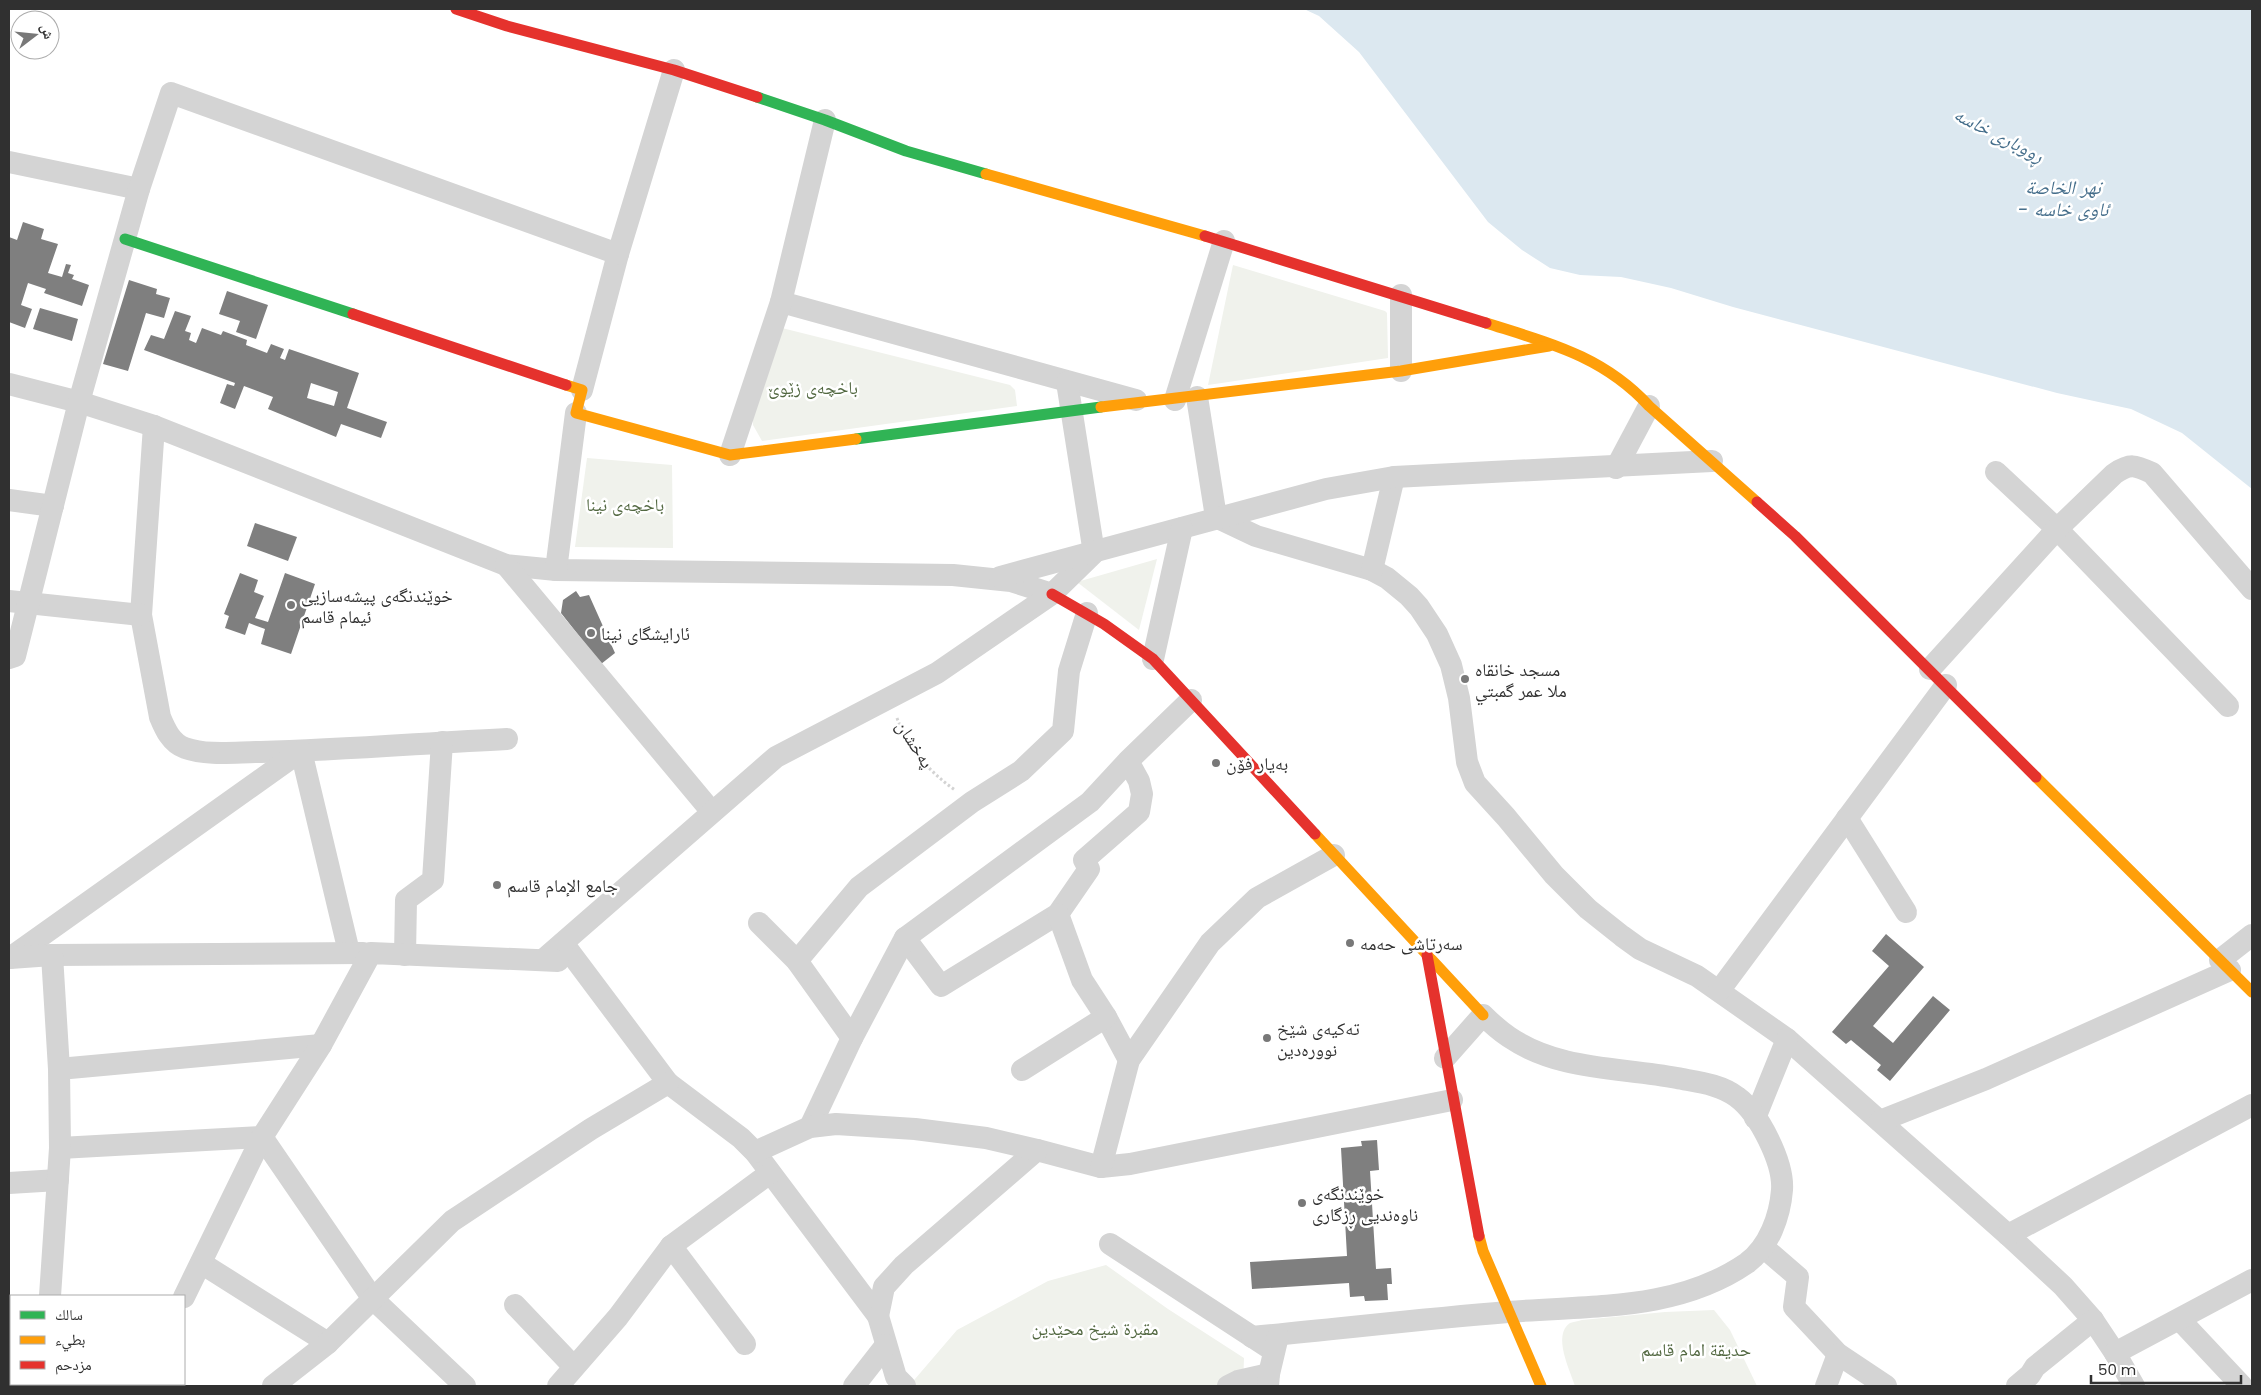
<svg xmlns="http://www.w3.org/2000/svg" width="2261" height="1395" viewBox="0 0 2261 1395" font-family="Poppins,'Noto Naskh Arabic',sans-serif">
<rect width="100%" height="100%" fill="#fff"/>
<!-- green -->
<g fill="#f0f2ec">
<polygon points="1233,265 1385,311 1387,313 1388,358 1208,385"/>
<polygon points="778,327 1010,385 1015,390 1017,406 762,441 753,425 753,417"/>
<polygon points="587,458 672,465 673,548 575,547"/>
<polygon points="1157,559 1139,630 1077,582"/>
<polygon points="1106,1265 1168,1309 1244,1358 1243,1386 909,1386 957,1330 1048,1281"/>
<path d="M1714 1310 1730 1330 1757 1386H1575C1570 1370 1552 1335 1570 1323 1573 1322 1579 1321 1582 1320L1665 1312Z"/>
</g>
<!-- water -->
<polygon fill="#dce8f0" points="1304,9 2252,9 2252,489 2182,433 2131,409 2057,393 1733,307 1671,288 1621,277 1580,275 1550,268 1522,250 1488,222 1359,52 1319,16"/>
<!-- building -->
<g fill="#7f7f7f" fill-rule="evenodd">
<polygon points="23,222 44,229 41,239 58,244 48,273 62,277 66,264 71,265 68,273 74,275 72,279 89,285 82,306 44,293 46,289 28,283 21,305 32,309 25,328 9,322 9,237 17,240"/>
<polygon points="129,280 157,289 156,294 170,298 164,318 146,313 128,371 103,364"/>
<polygon points="227,291 268,305 256,339 236,332 240,321 219,314"/>
<polygon points="40,308 78,319 72,341 33,329"/>
<path d="M175 311 191 316 185 331 191 333 189 340 196 343 202 328 221 335 223 331 247 340 246 345 267 353 271 344 284 349 280 358 285 360 289 349 359 373 347 408 387 422 381 438 341 424 336 437 268 409 273 397 244 386 235 409 220 403 227 384 234 386 235 383 144 350 151 335 164 339ZM311 383 338 392 334 406 307 398Z"/>
<polygon points="255,523 297,537 288,561 247,546"/>
<polygon points="240,573 258,580 254,592 264,596 255,618 268,622 285,573 315,584 291,654 261,644 265,629 249,623 245,635 225,628 229,616 224,614"/>
<polygon points="576,591 580,597 589,595 615,653 601,664 561,613 563,600"/>
<polygon points="1886,934 1924,967 1873,1026 1893,1043 1933,996 1950,1010 1890,1081 1877,1070 1881,1065 1851,1040 1846,1044 1832,1032 1889,966 1872,951"/>
<polygon points="1377,1140 1379,1170 1370,1171 1376,1269 1391,1268 1392,1284 1387,1284 1388,1300 1365,1301 1364,1296 1350,1297 1349,1283 1252,1289 1250,1262 1347,1256 1341,1148 1362,1146 1361,1141"/>
</g>
<g fill="none" stroke-linecap="round" stroke-linejoin="round">
<!-- path -->
<path stroke="#d3d3d3" stroke-width="3" stroke-dasharray="2.5 2.5" stroke-linecap="butt" d="M897 718C908 747 929 772 955 790"/>
<!-- street -->
<g stroke="#d4d4d4" stroke-width="22">
<polyline points="9,162 139,189"/>
<polyline points="781,302 1136,400"/>
<polyline points="1401,371 1401,295"/>
<polyline points="9,384 79,402 154,426 506,565 556,570 953,575 1011,581 1052,594 1094,553 1067,382"/>
<polyline points="582,390 618,254"/>
<polyline points="1197,397 1216,517 1256,536 1372,570 1387,578 1409,596 1419,607 1437,634 1451,665 1459,698 1467,762 1475,783 1506,817 1554,875 1588,909 1622,936 1640,949 1697,976 1787,1039 2008,1235 2063,1286 2093,1320 2115,1353 2134,1386"/>
<polyline points="1175,400 1224,241"/>
<path d="M154 426 141 615 160 717C165 729 171 743 185 748 208 756 236 752 261 752 343 750 425 743 507 739"/>
<polyline points="730,455 781,302 825,120"/>
<polyline points="1616,468 1649,406"/>
<polyline points="1996,472 2057,529 2228,706"/>
<polyline points="9,500 53,506"/>
<polyline points="506,565 712,812"/>
<polyline points="556,570 576,413"/>
<polyline points="1372,570 1394,477"/>
<polyline points="1000,577 1326,489 1394,477 1712,461"/>
<polyline points="9,601 141,615"/>
<polyline points="9,658 15,656 79,402 139,189 171,93 618,254 674,70"/>
<polyline points="1153,659 1182,528"/>
<path d="M1930 669 2057 529 2114 474C2130 463 2135 465 2152 473L2252 589"/>
<polyline points="1128,761 1139,781 1142,794 1139,812 1084,860 1089,869 1058,914 941,986 905,938 1090,802 1128,761 1191,700"/>
<polyline points="1847,818 1906,912"/>
<polyline points="1058,914 1082,980 1106,1017 1129,1060"/>
<polyline points="759,923 797,961"/>
<polyline points="563,943 668,1083 741,1138 755,1152 878,1316 884,1287 904,1265 1037,1150 1101,1167 1130,1164 1452,1100"/>
<polyline points="405,955 406,900 433,880 442,742"/>
<polyline points="10,958 301,751 349,952"/>
<polyline points="10,958 52,955 363,953"/>
<polyline points="543,960 776,757 937,673 1052,594"/>
<polyline points="2220,960 2252,935"/>
<polyline points="1719,991 1946,685"/>
<polyline points="852,1038 797,961 859,887 972,802 1021,771 1063,731 1069,671 1087,613"/>
<polyline points="59,1069 321,1045"/>
<polyline points="1022,1070 1106,1017"/>
<polyline points="1755,1118 1787,1039"/>
<polyline points="1880,1121 1986,1079 2230,970"/>
<polyline points="810,1127 852,1038 905,938"/>
<polyline points="60,1148 262,1137 373,1299 465,1386"/>
<polyline points="755,1152 810,1127 836,1124 915,1129 986,1138 1037,1150"/>
<polyline points="1101,1167 1129,1060 1210,943 1257,898 1334,855"/>
<polyline points="9,1183 58,1180"/>
<polyline points="2008,1235 2252,1105"/>
<polyline points="1110,1244 1274,1351"/>
<polyline points="671,1246 745,1344"/>
<polyline points="1763,1247 1798,1277 1794,1307 1838,1354 1886,1386"/>
<polyline points="201,1263 328,1343"/>
<polyline points="50,1296 60,1148 59,1069 52,955"/>
<polyline points="184,1297 262,1137 321,1045 371,953 558,961"/>
<polyline points="515,1305 574,1367"/>
<polyline points="878,1316 896,1377 905,1386"/>
<polyline points="2180,1320 2242,1386"/>
<path d="M1252 1337C1337 1329 1422 1319 1508 1312 1589 1305 1676 1312 1747 1263 1769 1247 1780 1216 1782 1190 1784 1163 1759 1113 1737 1097 1720 1084 1697 1082 1677 1078 1620 1067 1559 1071 1509 1037 1500 1031 1491 1023 1483 1015L1445 1058"/>
<polyline points="2115,1353 2252,1280"/>
<polyline points="10,1386 12,1384"/>
<polyline points="137,1386 138,1384"/>
<polyline points="273,1386 328,1343 452,1221 591,1129 668,1083"/>
<polyline points="558,1386 618,1317 671,1246 770,1173"/>
<polyline points="854,1386 886,1345"/>
<polyline points="1228,1386 1238,1381 1269,1374"/>
<polyline points="1268,1386 1269,1374 1278,1336"/>
<polyline points="1826,1386 1838,1354"/>
<polyline points="2017,1386 2030,1375 2035,1367 2093,1320"/>
</g>
<!-- fast -->
<g stroke="#30b455" stroke-width="11">
<polyline points="757,97 825,120 906,151 986,174"/>
<polyline points="125,239 353,314"/>
<polyline points="856,439 1101,407"/>
</g>
<!-- slow -->
<g stroke="#ff9f0a" stroke-width="11">
<polyline points="986,174 1205,236"/>
<path d="M1486 323C1549 343 1603 356 1649 406L1757 502"/>
<polyline points="566,385 582,390 576,413 730,455 856,439"/>
<polyline points="1101,407 1401,371 1549,346"/>
<polyline points="2036,777 2252,992"/>
<polyline points="1315,834 1483,1015"/>
<polyline points="1479,1236 1483,1251 1541,1386"/>
</g>
<!-- jam -->
<g stroke="#e5322d" stroke-width="11">
<polyline points="456,9 507,26 674,70 757,97"/>
<polyline points="1205,236 1486,323"/>
<polyline points="353,314 566,385"/>
<polyline points="1757,502 1795,536 2036,777"/>
<polyline points="1052,594 1104,624 1153,659 1315,834"/>
<polyline points="1427,955 1479,1236"/>
</g>
</g>
<!-- markers -->
<g fill="#787878" stroke="#fff" stroke-width="2">
<circle cx="291" cy="605" r="5"/>
<circle cx="591" cy="633" r="5"/>
<circle cx="1465" cy="679" r="5"/>
<circle cx="1216" cy="763" r="5"/>
<circle cx="497" cy="885" r="5"/>
<circle cx="1350" cy="943" r="5"/>
<circle cx="1267" cy="1038" r="5"/>
<circle cx="1302" cy="1203" r="5"/>
</g>
<g text-anchor="middle" dominant-baseline="central" stroke-width="5" stroke-linejoin="round" paint-order="stroke">
<!-- park labels -->
<g font-size="18" fill="#526841" stroke="#fff">
<text x="813" y="387">باخچەی زێوێ</text>
<text x="625" y="504">باخچەی نینا</text>
<text x="1095" y="1328">مقبرة شيخ محێدین</text>
<text x="1696" y="1349">حديقة امام قاسم</text>
</g>
<!-- poi labels -->
<g font-size="18" fill="#303030" stroke="#fff" text-anchor="start">
<text x="301" y="595">خوێندنگەی پیشەسازیی<tspan x="301" dy="21">ئیمام قاسم</tspan></text>
<text x="601" y="633">ئارایشگای نینا</text>
<text x="1475" y="669">مسجد خانقاه<tspan x="1475" dy="21">ملا عمر گمبتي</tspan></text>
<text x="1226" y="763">بەیار فۆن</text>
<text x="507" y="885">جامع الإمام قاسم</text>
<text x="1360" y="943">سەرتاشی حەمە</text>
<text x="1277" y="1028">تەکیەی شێخ<tspan x="1277" dy="21">نوورەدین</tspan></text>
<text x="1312" y="1193">خوێندنگەی<tspan x="1312" dy="21">ناوەندیی ڕزگاری</tspan></text>
</g>
<!-- street labels -->
<g font-size="18" fill="#303030" stroke="#fff">
<text transform="translate(915 744) rotate(57)">پەخشان</text>
</g>
<!-- water labels -->
<g font-size="19" font-style="italic" fill="#456e8b" stroke="#fff">
<text transform="translate(1999 135) rotate(27)">ڕووباری خاسە</text>
<text x="2063" y="187">نهر الخاصة<tspan x="2063" dy="22">- ئاوی خاسە</tspan></text>
</g>
</g>
<!-- border -->
<rect width="2261" height="1395" fill="none" stroke="#303030" stroke-width="20"/>
<!-- legend -->
<rect x="10" y="1295" width="175" height="90" fill="#ffffff" stroke="#acacac"/>
<rect x="20" y="1311" width="25" height="8" fill="#30b455" stroke="#acacac"/>
<text x="55" y="1320" font-size="15" fill="#303030">سالك</text>
<rect x="20" y="1336" width="25" height="8" fill="#ff9f0a" stroke="#acacac"/>
<text x="55" y="1345" font-size="15" fill="#303030">بطيء</text>
<rect x="20" y="1361" width="25" height="8" fill="#e5322d" stroke="#acacac"/>
<text x="55" y="1370" font-size="15" fill="#303030">مزدحم</text>
<!-- north arrow -->
<g transform="translate(35 35) rotate(74)"><circle r="24" fill="#ffffff" stroke="#acacac"/>
<path d="M0-4L9 19L0 12L-9 19Z" fill="#787878"/>
<text y="-8" font-size="14" font-weight="bold" text-anchor="middle" fill="#303030">ش</text>
</g>
<!-- scale -->
<path d="M2091 1375v8h150v-8" fill="none" stroke="#303030" stroke-width="2.5"/>
<text x="2098" y="1375" font-size="15" fill="#303030" stroke="#ffffff" stroke-width="4" paint-order="stroke">50 m</text>
</svg>
